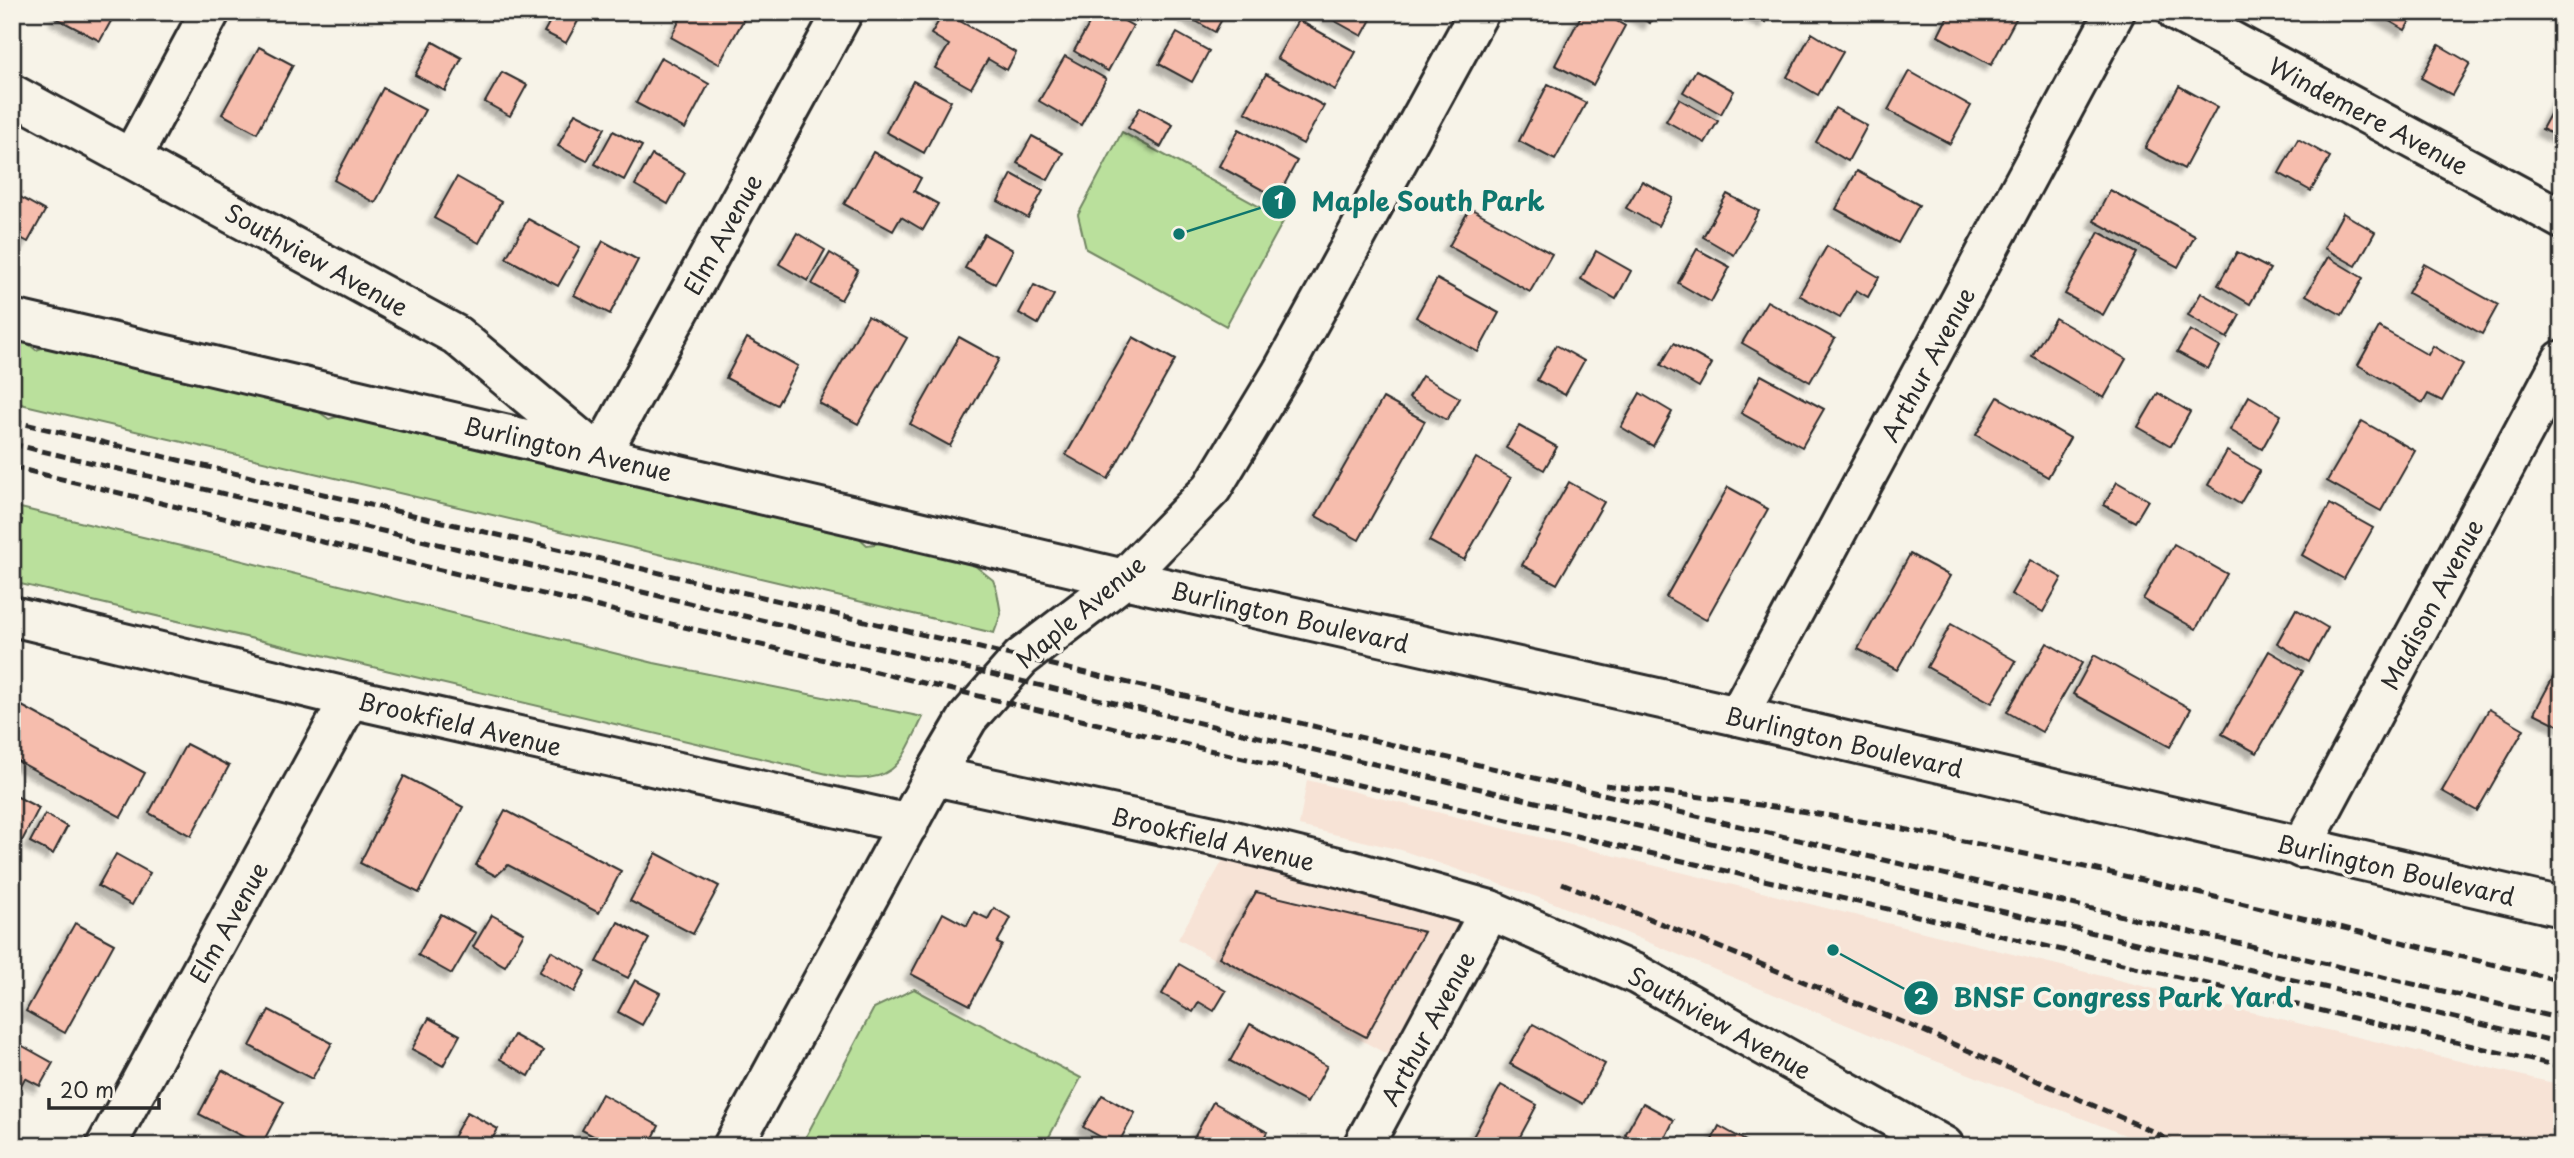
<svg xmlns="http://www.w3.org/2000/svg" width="2574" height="1158" viewBox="0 0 2574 1158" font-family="'Playpen Sans',sans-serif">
<defs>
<filter id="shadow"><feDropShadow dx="-6" dy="6" stdDeviation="2" flood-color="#0004"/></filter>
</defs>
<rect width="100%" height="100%" fill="#f7f3e8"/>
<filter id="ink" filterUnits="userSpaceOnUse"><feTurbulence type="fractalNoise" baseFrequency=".0143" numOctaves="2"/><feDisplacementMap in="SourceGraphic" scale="14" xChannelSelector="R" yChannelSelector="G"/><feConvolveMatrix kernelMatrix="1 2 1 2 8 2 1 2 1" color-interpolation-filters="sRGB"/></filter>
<g filter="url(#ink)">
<!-- built -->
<g fill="#f7e3d6">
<polygon points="1307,780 2191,998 2562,1085 2562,1146 2153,1146 1905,1049 1554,903 1401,850 1299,826"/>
<polygon points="1230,848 1483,913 1401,1062 1178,939"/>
</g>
<!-- green -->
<g fill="#bae09c" stroke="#728664" stroke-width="2">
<polygon points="1122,132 1284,220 1226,326 1086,249 1078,215"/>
<polygon points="12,337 24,340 36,350 50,345 313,408 329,419 344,415 857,536 867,545 883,543 974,565 993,580 997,591 1001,614 994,633 12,402"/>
<path d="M12 506 223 556 654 663 923 717C901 762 896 785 840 777L12 582Z"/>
<polygon points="914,989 1081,1078 1044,1146 801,1146 874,1008"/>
</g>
<!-- building -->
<g fill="#f6bdad" stroke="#2b2b2b" stroke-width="2" filter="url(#shadow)">
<polygon points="59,12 116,12 100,41 56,18"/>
<polygon points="555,12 583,12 566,43 544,32"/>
<polygon points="684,12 733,12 744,19 719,64 671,37"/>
<polygon points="944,12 1016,53 1007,70 988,59 971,88 935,68 949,45 931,34"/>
<polygon points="1096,12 1108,12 1133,26 1108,71 1074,51"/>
<polygon points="1187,12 1226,12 1215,32 1185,15"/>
<polygon points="1319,12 1375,12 1362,36"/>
<polygon points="1583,12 1601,12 1625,26 1593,85 1555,65"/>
<polygon points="1630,12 1655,12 1650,23"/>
<polygon points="1748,12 1770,12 1765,22"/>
<polygon points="1950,12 2014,12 2018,15 1991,65 1938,36"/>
<polygon points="2374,12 2415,12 2405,30"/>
<polygon points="1298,20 1356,52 1335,90 1277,58"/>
<polygon points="1177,33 1209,51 1192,82 1159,64"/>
<polygon points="1812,33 1843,52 1818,95 1787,77"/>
<polygon points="433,42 462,58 445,91 415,75"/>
<polygon points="2439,45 2470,63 2452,95 2421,78"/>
<polygon points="259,47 293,65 257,133 222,114"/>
<polygon points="1065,56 1106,79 1081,125 1039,101"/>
<polygon points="661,57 709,84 685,129 636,103"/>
<polygon points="1696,70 1734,91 1721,114 1683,92"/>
<polygon points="1909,71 1971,106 1950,144 1888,110"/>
<polygon points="502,72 527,85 510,116 485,102"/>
<polygon points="1266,74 1324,106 1303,144 1245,112"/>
<polygon points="913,81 951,101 924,153 886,132"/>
<polygon points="1548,84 1586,103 1555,160 1519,141"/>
<polygon points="2179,86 2217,107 2184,169 2145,148"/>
<polygon points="383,88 425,110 375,203 334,180"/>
<polygon points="2562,92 2562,139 2542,129"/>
<polygon points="1679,99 1718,121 1705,143 1666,121"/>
<polygon points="1140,107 1173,125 1161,147 1128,128"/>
<polygon points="1835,108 1867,126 1848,161 1816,142"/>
<polygon points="575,113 605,128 587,161 558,146"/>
<polygon points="1239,129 1297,161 1277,198 1219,166"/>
<polygon points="613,131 642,146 624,180 595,164"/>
<polygon points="1032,136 1063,153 1048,180 1017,163"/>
<polygon points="2298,139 2330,157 2311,191 2279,173"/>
<polygon points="873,152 921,178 914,191 938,204 923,230 901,217 893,231 844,204"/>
<polygon points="652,155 685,173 668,204 635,185"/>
<polygon points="1857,171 1919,205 1898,243 1836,209"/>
<polygon points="1012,174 1043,191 1028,218 998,201"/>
<polygon points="457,177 501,202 479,243 434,218"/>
<polygon points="1642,181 1673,198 1658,226 1626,208"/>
<polygon points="2110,190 2195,236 2178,267 2094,221"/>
<polygon points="13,193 45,211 28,242 12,233"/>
<polygon points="1727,194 1759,211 1734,255 1703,237"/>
<polygon points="1470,208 1552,254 1530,292 1449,246"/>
<polygon points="2343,213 2375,232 2356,266 2324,248"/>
<polygon points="528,219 580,247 558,286 506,258"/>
<polygon points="2099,232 2137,253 2103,315 2065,294"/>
<polygon points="797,233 825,250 808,281 779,264"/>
<polygon points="984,234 1013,250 995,284 965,268"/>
<polygon points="603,241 638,260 610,314 574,295"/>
<polygon points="1827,246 1879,277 1868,297 1856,290 1840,318 1799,295"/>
<polygon points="1697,249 1730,267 1711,302 1678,283"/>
<polygon points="1596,251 1631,271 1616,299 1581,279"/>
<polygon points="2237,252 2270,269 2250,304 2218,285"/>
<polygon points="830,253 858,270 841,300 812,284"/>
<polygon points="2328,257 2363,278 2342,315 2306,295"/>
<polygon points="2424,264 2498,305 2482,334 2408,293"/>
<polygon points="1437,279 1499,313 1478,352 1416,317"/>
<polygon points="1034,285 1054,295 1038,324 1019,313"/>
<polygon points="2201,293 2240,315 2227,338 2188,315"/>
<polygon points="1767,301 1835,339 1810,382 1742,343"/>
<polygon points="868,316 907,338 858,424 819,403"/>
<polygon points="2055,318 2126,359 2104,398 2032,356"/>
<polygon points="2379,327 2428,355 2433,346 2463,364 2442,401 2428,394 2423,403 2358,365"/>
<polygon points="2190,330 2220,347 2208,369 2177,352"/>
<polygon points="959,337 999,359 950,446 910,424"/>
<polygon points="1133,337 1175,360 1108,479 1066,455"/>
<polygon points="747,338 798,366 777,405 726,378"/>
<polygon points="1674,343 1712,364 1699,387 1661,365"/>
<polygon points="1556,345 1584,361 1565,395 1537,380"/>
<polygon points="1761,375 1824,409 1802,447 1741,413"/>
<polygon points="1422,376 1460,398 1447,420 1409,398"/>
<polygon points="1640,393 1672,412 1653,446 1621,427"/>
<polygon points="2158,393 2190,412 2171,446 2138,427"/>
<polygon points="2249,396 2281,415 2262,449 2230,430"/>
<polygon points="1998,397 2070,438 2048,477 1976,435"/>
<polygon points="1383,398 1425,421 1359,540 1316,516"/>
<polygon points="2362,421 2415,451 2381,511 2327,481"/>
<polygon points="1519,426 1557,447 1544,470 1506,448"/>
<polygon points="2227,451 2260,470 2240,504 2208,485"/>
<polygon points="1476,458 1511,478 1464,560 1429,541"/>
<polygon points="1569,482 1604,502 1557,584 1522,565"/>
<polygon points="2117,482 2148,500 2135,522 2104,505"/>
<polygon points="1728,487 1768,509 1706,620 1666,597"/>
<polygon points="2330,504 2373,528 2344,579 2302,555"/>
<polygon points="12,517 22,520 19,536 12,534"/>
<polygon points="2174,544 2227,574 2196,629 2143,599"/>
<polygon points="1910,554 1950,576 1897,670 1858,649"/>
<polygon points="2030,560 2062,578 2043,612 2011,594"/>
<polygon points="2296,609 2328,628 2309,662 2277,643"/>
<polygon points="1951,624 2016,661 1992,703 1927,667"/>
<polygon points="2047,643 2082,663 2042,732 2007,712"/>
<polygon points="2269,651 2303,671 2257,753 2222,734"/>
<polygon points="2094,655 2191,709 2170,747 2073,694"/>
<polygon points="2557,670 2562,672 2562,727 2534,713"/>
<polygon points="22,706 145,773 121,817 12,758 12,724"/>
<polygon points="2489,709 2524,729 2477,811 2442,791"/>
<polygon points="186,744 229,766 191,836 149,813"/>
<polygon points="404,776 463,807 419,893 360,863"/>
<polygon points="16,796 39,808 22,841 12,836 12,803"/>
<polygon points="505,810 621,871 599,913 508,865 496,876 476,865"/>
<polygon points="45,814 67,827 53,854 30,842"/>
<polygon points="656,853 719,886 693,934 630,901"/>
<polygon points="116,854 150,873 132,905 98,886"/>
<polygon points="1256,892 1424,932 1366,1037 1219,957"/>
<polygon points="994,908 1011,918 997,943 1002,945 970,1005 911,974 943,913 967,926 974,912 988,919"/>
<polygon points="441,914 476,933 452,974 418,955"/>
<polygon points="492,915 524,933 505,966 473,947"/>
<polygon points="618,922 649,939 628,978 597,962"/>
<polygon points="75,923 114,944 65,1033 26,1011"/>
<polygon points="551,951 586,971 574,992 539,972"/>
<polygon points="1179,964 1226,991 1214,1011 1199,1002 1193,1012 1162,994"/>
<polygon points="635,980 660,993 642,1025 618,1012"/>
<polygon points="269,1010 332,1043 312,1079 250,1046"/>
<polygon points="429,1018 460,1035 443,1066 412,1049"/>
<polygon points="1250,1024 1327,1066 1307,1103 1230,1061"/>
<polygon points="1533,1024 1605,1064 1583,1104 1510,1064"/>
<polygon points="514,1035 543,1051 529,1076 500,1059"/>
<polygon points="12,1040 53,1063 40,1086 25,1078 12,1101"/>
<polygon points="222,1070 284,1102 261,1146 199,1114"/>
<polygon points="1501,1085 1537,1105 1515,1146 1468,1146"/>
<polygon points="602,1094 659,1126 649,1146 612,1146 582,1130"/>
<polygon points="1102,1095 1135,1113 1117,1146 1083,1127"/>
<polygon points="1213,1102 1267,1132 1260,1146 1213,1146 1195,1136"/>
<polygon points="1643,1103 1674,1120 1661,1146 1644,1146 1625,1135"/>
<polygon points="467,1112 498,1129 488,1146 456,1146 450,1143"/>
<polygon points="1719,1126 1751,1144 1750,1146 1709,1146"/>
</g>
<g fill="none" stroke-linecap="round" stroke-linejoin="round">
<defs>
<g id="minor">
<polyline points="2177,12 2562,219"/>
<polyline points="12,94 456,335 600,456 843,12"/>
<polyline points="132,157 210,12"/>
<polyline points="12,319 1124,579 1738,716 2562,907"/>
<polyline points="1738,716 2115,12"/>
<polyline points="934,776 1218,837 1346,869 1490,910 1636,974 1944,1146"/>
<polyline points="2301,848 2562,360"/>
<polyline points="106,1146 350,698"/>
<polyline points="1363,1146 1490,910"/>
</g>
<g id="tertiary">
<polyline points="12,616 350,698 909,824"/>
<polyline points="733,1146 934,776 968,718 1021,658 1124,579 1212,488 1282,372 1479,12"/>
</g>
</defs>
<!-- minor casing -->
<use href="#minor" stroke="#2b2b2b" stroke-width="44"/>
<!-- tertiary casing -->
<use href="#tertiary" stroke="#2b2b2b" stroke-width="44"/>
<!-- minor -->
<use href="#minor" stroke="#f7f3e8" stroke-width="38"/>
<!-- tertiary -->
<use href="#tertiary" stroke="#f7f3e8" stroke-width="38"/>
<!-- rail -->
<g stroke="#2b2b2b" stroke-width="5" stroke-dasharray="10 5" stroke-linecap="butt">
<polyline points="12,421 2562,1019"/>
<polyline points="12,444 2562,1043"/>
<polyline points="12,467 364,552 2562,1067"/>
<path d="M1605 785C1697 796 1790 808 1882 825 2110 868 2336 927 2562 981"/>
<polyline points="1562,883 1917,1028 2154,1132 2178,1146"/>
</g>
</g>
</g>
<g text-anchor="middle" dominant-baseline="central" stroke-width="7" stroke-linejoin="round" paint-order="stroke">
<!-- street labels -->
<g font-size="24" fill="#2b2b2b" stroke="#f7f3e8">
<text transform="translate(2369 115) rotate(28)">Windemere Avenue</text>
<text transform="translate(722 234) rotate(-61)">Elm Avenue</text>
<text transform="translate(317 259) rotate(29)">Southview Avenue</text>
<text transform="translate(1927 364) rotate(-62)">Arthur Avenue</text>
<text transform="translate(568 448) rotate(13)">Burlington Avenue</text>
<text transform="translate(2431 604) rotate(-62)">Madison Avenue</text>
<text transform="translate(1080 611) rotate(-40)">Maple Avenue</text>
<text transform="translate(1290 616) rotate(13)">Burlington Boulevard</text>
<text transform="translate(460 723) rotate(13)">Brookfield Avenue</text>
<text transform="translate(1844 741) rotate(13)">Burlington Boulevard</text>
<text transform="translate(1213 838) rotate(13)">Brookfield Avenue</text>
<text transform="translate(2396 869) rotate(13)">Burlington Boulevard</text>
<text transform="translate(228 922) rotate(-61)">Elm Avenue</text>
<text transform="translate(1720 1022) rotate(29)">Southview Avenue</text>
<text transform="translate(1427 1028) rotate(-62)">Arthur Avenue</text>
</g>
</g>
<!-- callouts -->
<path fill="none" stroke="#0f766e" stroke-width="2.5" d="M1179 234L1279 202M1833 950L1921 998"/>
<g fill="#0f766e" stroke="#f7f3e8" stroke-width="2.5">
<circle cx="1179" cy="234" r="7"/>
<circle cx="1833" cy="950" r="7"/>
<circle cx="1279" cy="202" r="18"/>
<circle cx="1921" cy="998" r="18"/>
</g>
<g font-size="21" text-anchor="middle" font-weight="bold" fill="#fff">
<text x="1279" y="209">1</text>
<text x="1921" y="1005">2</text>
</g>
<g font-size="26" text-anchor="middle" font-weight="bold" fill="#0f766e" stroke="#f7f3e8" stroke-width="7" stroke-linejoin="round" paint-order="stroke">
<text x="1428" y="211">Maple South Park</text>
<text x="2123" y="1007">BNSF Congress Park Yard</text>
</g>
<!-- margin -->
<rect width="2574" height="1158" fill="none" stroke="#f7f3e8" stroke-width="42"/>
<rect x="21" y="21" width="2532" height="1116" fill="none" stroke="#2b2b2b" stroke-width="2.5" filter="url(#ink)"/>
<!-- scale -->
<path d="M49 1098v10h110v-10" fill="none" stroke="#2b2b2b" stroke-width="3.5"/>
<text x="60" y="1098" font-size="21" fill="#2b2b2b" stroke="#f7f3e8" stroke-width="5" paint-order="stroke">20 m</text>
</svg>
